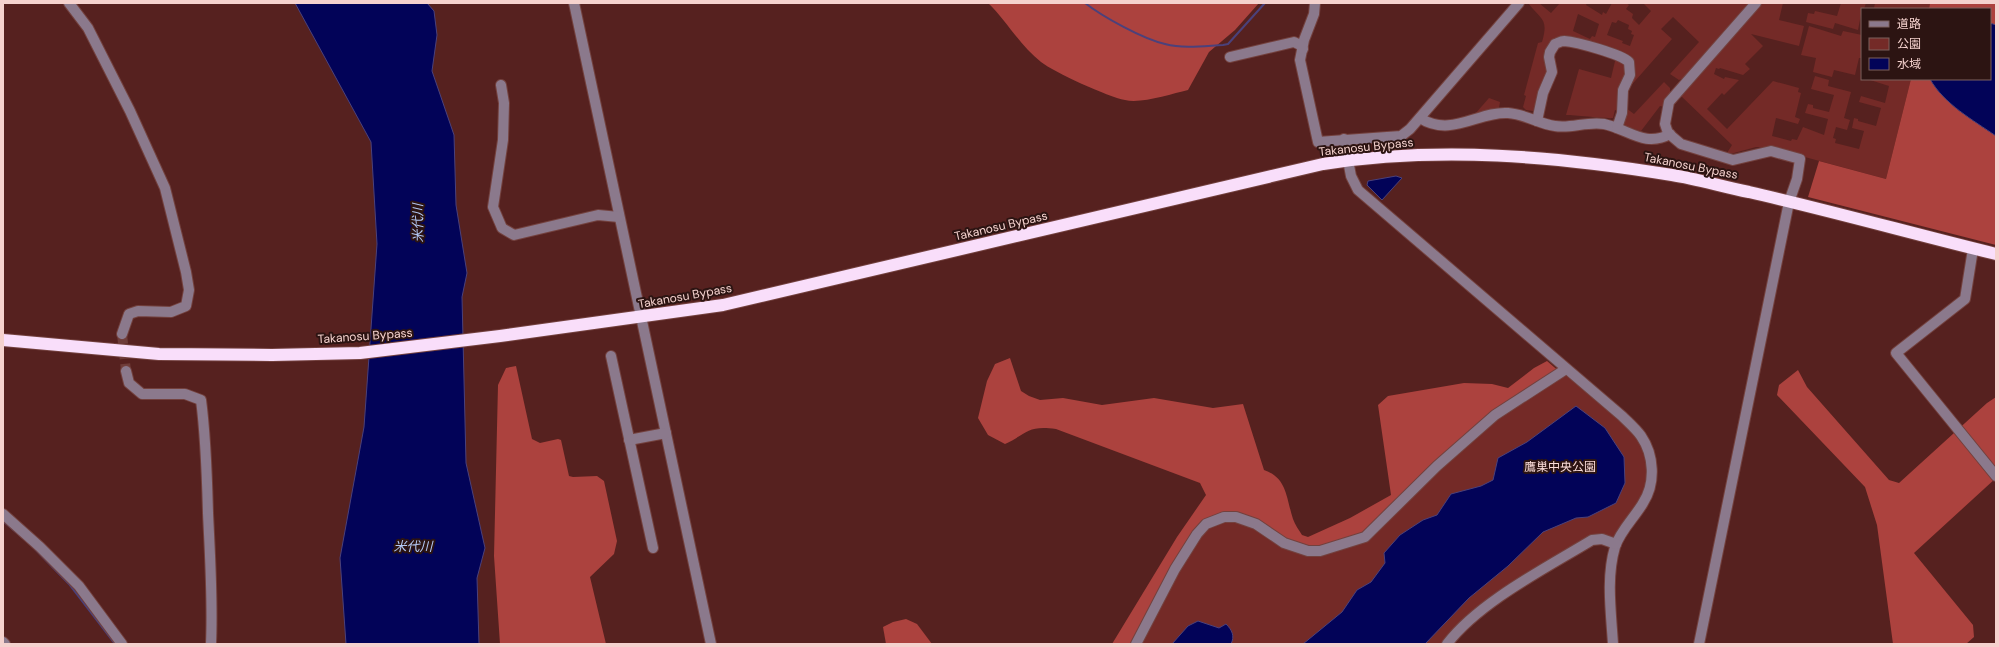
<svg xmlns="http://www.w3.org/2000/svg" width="1999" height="647" viewBox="0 0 1999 647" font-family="'DM Sans','Noto Sans JP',sans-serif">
<rect width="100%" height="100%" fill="#56211f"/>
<!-- green -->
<g fill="#742a27" fill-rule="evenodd">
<path d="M1528 3H1539L1551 13 1560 3H1587L1586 5 1602 15 1603 12 1606 14 1612 3H1626L1629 5 1626 9 1633 14 1632 18 1639 25 1651 11 1643 3H1752L1684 78 1679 80 1670 74 1699 42 1673 17 1661 29 1672 39 1628 89C1631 79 1635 72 1633 62L1560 38 1533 111 1526 110 1523 107 1526 96 1524 95 1538 43 1542 42C1549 18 1541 20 1528 3ZM1578 14 1599 24 1595 37 1592 36 1590 39 1573 31ZM1618 20 1629 25 1628 29 1632 31 1631 34 1634 35 1630 46 1622 43 1623 41 1607 35 1612 22 1616 23Z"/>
<polygon points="1761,3 1783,3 1779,20 1804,26 1799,46 1751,34 1763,46 1745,64 1750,69 1743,75 1720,68 1719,69 1716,68 1714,74 1724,79 1725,77 1739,80 1724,95 1722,93 1707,109 1727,129 1773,81 1799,88 1798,92 1801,93 1795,117 1800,119 1798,124 1776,118 1772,136 1791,141 1792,139 1797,140 1803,127 1824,135 1828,119 1805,113 1808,104 1813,105 1813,108 1829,112 1834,95 1811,89 1815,76 1829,80 1828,86 1851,92 1844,118 1850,120 1847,130 1836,127 1833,138 1836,139 1835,143 1859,149 1864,131 1852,128 1854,118 1858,119 1858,121 1876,126 1881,108 1859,102 1861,96 1885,103 1889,86 1867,79 1911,79 1886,179 1772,148 1756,147 1734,153 1727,153 1732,145 1680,95"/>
<polygon points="1841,3 1866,3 1864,9 1862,9 1858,30 1835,23 1833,29 1806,22 1808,13 1814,14 1815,11 1837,16"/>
<polygon points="1875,3 1930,3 1929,9 1876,9 1874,8"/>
<polygon points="1809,26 1841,36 1843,31 1862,35 1862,58 1859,58 1855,75 1834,70 1832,77 1813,72 1816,58 1801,55"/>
<path d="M1616 57 1626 65 1625 78 1621 83 1617 94 1618 111 1615 110 1613 118C1608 119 1575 115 1566 115L1579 69 1611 78Z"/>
<polygon points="1664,82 1670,88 1670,94 1664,107 1660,106 1641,131 1625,126 1623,121 1626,108 1634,114"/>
<polygon points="1489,98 1500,102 1499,108 1475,114"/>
<polygon points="1566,369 1641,437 1651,483 1616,544 1602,539 1512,589 1447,644 1136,644 1197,534 1224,517 1320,551"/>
</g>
<!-- forest -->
<g fill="#ac423e">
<path d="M988 3H1259L1235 30 1209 52 1188 90C1171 94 1141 104 1125 100 1108 97 1054 72 1041 62 1020 46 1007 21 988 3Z"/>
<polygon points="1930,3 1996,3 1996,25 1990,23 1990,9 1929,9"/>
<path d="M1911 79H1930C1944 104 1973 120 1996 136V245L1808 197 1819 161 1886 179Z"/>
<path d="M1010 358 1021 391 1029 396 1040 400 1063 398 1102 405 1154 398 1213 408 1243 404 1264 470C1287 478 1286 497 1293 519 1295 525 1299 530 1302 535L1308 537 1350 518 1391 495 1378 405 1388 396 1464 383 1492 384 1508 388 1534 368 1547 361 1561 373 1495 415 1375 529 1308 551 1236 517 1206 524 1136 644H1112L1177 537 1206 495 1200 483 1056 429C1028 425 1028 433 1005 444L988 435 978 418 987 381 995 364Z"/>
<polygon points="516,366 532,439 540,443 558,439 561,440 569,476 573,477 597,476 604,481 617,541 614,554 590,577 606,644 500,644 494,556 498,385 506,368"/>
<polygon points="1798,370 1807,387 1889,480 1899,483 1987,403 1996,397 1996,478 1914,553 1973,625 1974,637 1966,644 1893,644 1877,525 1865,487 1777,395 1779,385"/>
<polygon points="906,619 917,624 932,644 886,644 883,627 893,622"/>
</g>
<!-- water -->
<g fill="#020358" stroke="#4b417b">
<polygon points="295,3 427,3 434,11 437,35 432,71 454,135 456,205 467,273 462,297 466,463 485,548 477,578 479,644 346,644 340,558 364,427 377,244 371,142"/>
<path d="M1990 23 1996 25V136C1973 120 1944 104 1930 79H1990Z"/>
<polygon points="1396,176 1402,178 1382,200 1367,185 1368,181"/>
<polygon points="1576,406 1605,428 1624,457 1625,483 1616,503 1588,517 1576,518 1543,532 1508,566 1469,598 1425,644 1303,644 1342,612 1357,590 1371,582 1385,563 1384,553 1400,535 1423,520 1437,515 1451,494 1481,486 1493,480 1498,458 1527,442"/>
<path d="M1198 621 1219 628 1226 624C1232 630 1235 636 1231 644H1172L1188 626Z"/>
</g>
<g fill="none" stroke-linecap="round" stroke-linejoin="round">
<!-- stream -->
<g stroke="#4b417b" stroke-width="2">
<path d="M1085 3C1103 17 1143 39 1165 44 1184 49 1204 46 1223 45L1228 44 1265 3"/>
<polyline points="3,521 31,545 69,584 115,644"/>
</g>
<!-- minor-tunnel -->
<polyline stroke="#6e3c39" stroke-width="10" stroke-dasharray="10 5" stroke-linecap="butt" points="122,334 126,371"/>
<defs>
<g id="minor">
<polyline points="69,3 88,28 130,111 165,188 186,272 189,290 186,306 171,312 138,311 129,314 122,334"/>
<polyline points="574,3 711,644"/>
<polyline points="1315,3 1314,14 1304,40 1300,60 1318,142 1401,136 1410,129 1519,3"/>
<polyline points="1230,57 1294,42 1300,45 1303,49"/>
<polyline points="501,85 504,103 503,140 493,207 502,228 514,235 598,215 619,217"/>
<path d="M1420 118C1451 138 1479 111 1508 113 1525 114 1539 124 1555 126 1571 129 1587 121 1604 124 1628 129 1645 148 1670 134"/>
<path d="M1537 121 1543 93 1552 72 1549 57 1550 52 1555 44C1558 43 1561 41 1564 41 1577 42 1621 54 1629 62L1630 75 1623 90 1622 113 1617 128"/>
<path d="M1344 139 1351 176 1358 190 1622 416C1629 423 1636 429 1641 436 1654 455 1656 483 1643 503 1635 517 1620 531 1615 547 1606 577 1611 612 1613 644"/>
<polyline points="1973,249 1965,299 1896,353 1996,476"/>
<polyline points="611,356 653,548"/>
<path d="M126 371 129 383 142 394H185L201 400C206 438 207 475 208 513 210 557 213 600 211 644"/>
<polyline points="629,440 666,433"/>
<polyline points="3,514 40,547 79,586 122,644"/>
<polyline points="3,642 5,644"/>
<polyline points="1136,644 1175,569 1197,534 1206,524 1224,517 1236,517 1256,524 1284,543 1308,551 1320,551 1365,537 1437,466 1495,415 1566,369"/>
<path d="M1447 644C1479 602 1546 568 1592 540L1602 539 1616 544"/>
<polyline points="1699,644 1789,202 1797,179 1800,159 1771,151 1733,160 1681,144 1668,133 1665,124 1669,102 1756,3"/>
</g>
<path id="highway" d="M3 340 159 354 272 355 360 353 500 336 723 305 1323 164C1439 146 1556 156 1672 175 1698 179 1723 187 1749 192 1832 211 1914 234 1996 254"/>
</defs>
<!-- minor casing -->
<use href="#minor" stroke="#73413e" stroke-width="12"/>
<!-- highway casing -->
<use href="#highway" stroke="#73413e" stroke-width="14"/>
<!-- minor -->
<use href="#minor" stroke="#8b798c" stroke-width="10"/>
<!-- highway -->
<use href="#highway" stroke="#f9defa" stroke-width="12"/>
</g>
<g text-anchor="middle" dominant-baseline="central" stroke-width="4" stroke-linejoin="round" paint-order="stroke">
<!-- street labels -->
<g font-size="12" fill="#f5d2ce" stroke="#2c1412">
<text transform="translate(1366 147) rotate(-6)">Takanosu Bypass</text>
<text transform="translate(1691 166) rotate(11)">Takanosu Bypass</text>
<text transform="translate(1001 226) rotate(-13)">Takanosu Bypass</text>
<text transform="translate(685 296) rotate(-10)">Takanosu Bypass</text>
<text transform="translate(365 336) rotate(-4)">Takanosu Bypass</text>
</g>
<!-- park labels -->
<g font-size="12" fill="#fadcd9" stroke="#2c1412">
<text x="1560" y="467">鷹巣中央公園</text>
</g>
<!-- water labels -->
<g font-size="13" font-style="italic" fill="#b3c8f5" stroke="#2c1412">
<text transform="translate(418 223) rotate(-91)">米代川</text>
<text x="413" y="546">米代川</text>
</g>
</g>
<!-- border -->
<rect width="1999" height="647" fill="none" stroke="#f5d2ce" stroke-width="8"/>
<!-- legend -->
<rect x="1861" y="8" width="130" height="72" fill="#2c1412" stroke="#7c605d"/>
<rect x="1869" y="21" width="20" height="6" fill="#8b798c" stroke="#7c605d"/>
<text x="1897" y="28" font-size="12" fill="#f5d2ce">道路</text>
<rect x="1869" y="38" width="20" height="12" fill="#742a27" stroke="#7c605d"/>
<text x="1897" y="48" font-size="12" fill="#f5d2ce">公園</text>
<rect x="1869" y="58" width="20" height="12" fill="#020358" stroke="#7c605d"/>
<text x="1897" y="68" font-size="12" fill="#f5d2ce">水域</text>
</svg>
